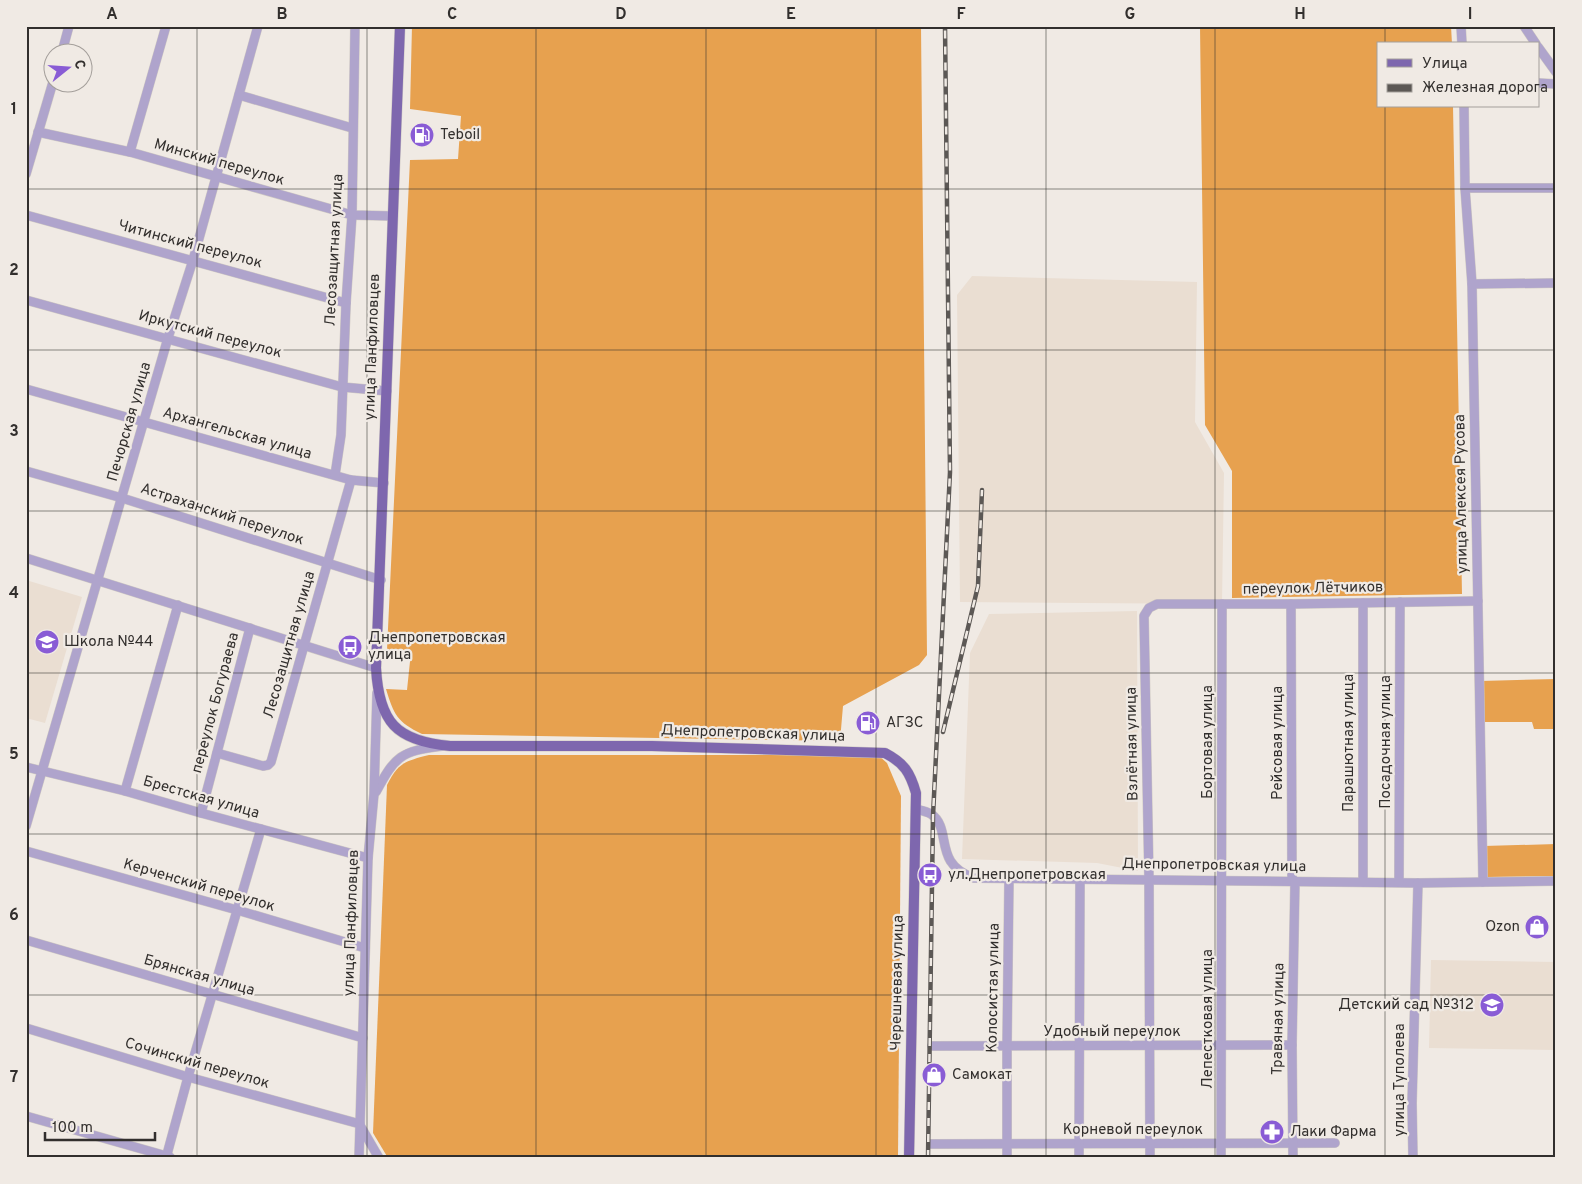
<svg xmlns="http://www.w3.org/2000/svg" width="1582" height="1184" viewBox="0 0 1582 1184" font-family="Overpass,sans-serif">
<rect width="100%" height="100%" fill="#f0eae4"/>
<!-- built -->
<g fill="#eaded2">
<polygon points="972,276 1197,282 1195,422 1224,473 1222,604 960,602 957,295"/>
<polygon points="26,580 82,597 45,723 26,718"/>
<polygon points="1137,611 1138,871 1097,863 962,859 970,653 989,614"/>
<polygon points="1431,960 1555,962 1554,1050 1429,1048"/>
</g>
<!-- forest -->
<g fill="#e7a14f">
<path d="M412 26H921L927 655 919 665 843 706 840 741 422 734C397 722 394 715 386 689L407 690 411 652 387 650 410 160 458 159 461 116 410 109Z"/>
<polygon points="1200,26 1451,26 1452,44 1378,44 1378,106 1453,106 1462,594 1232,598 1232,471 1205,425"/>
<polygon points="1556,679 1556,729 1534,729 1532,722 1484,722 1481,681"/>
<path d="M429 755H878L887 763 901 796 898 1158H388L373 1133 387 785C398 763 405 761 429 755Z"/>
<polygon points="1556,844 1556,876 1484,877 1484,846"/>
</g>
<g fill="none" stroke-linecap="round" stroke-linejoin="round">
<defs>
<g id="minor">
<polyline points="1461,26 1462,44"/>
<polyline points="1524,26 1536,44"/>
<polyline points="1538,47 1556,72"/>
<polyline points="62,52 69,26"/>
<polyline points="1538,83 1556,84"/>
<polyline points="239,95 352,128"/>
<polyline points="1464,106 1465,188 1472,284 1483,882"/>
<polyline points="38,132 130,152 352,215 393,216"/>
<polyline points="130,152 166,26"/>
<polyline points="26,174 53,82"/>
<polyline points="1465,188 1556,188"/>
<polyline points="26,215 346,303"/>
<polyline points="1472,284 1556,283"/>
<polyline points="26,300 342,387 387,391"/>
<polyline points="26,389 351,480 384,483"/>
<polyline points="26,471 122,498 381,580"/>
<polyline points="335,475 341,435 346,303 352,215 355,26"/>
<polyline points="26,558 376,668"/>
<polyline points="1363,603 1363,882"/>
<polyline points="1291,604 1292,881"/>
<polyline points="217,753 263,766 268,765 271,762 351,480"/>
<polyline points="26,767 125,791 201,813 368,858"/>
<polyline points="125,791 178,605"/>
<path d="M376 792C395 756 401 751 442 746"/>
<path d="M916 809C920 810 926 811 931 814 953 829 932 864 974 878L1418 883 1556 881"/>
<polyline points="201,813 250,628"/>
<polyline points="26,826 168,338 193,260 258,26"/>
<polyline points="26,851 237,910 365,948"/>
<polyline points="1399,882 1400,602"/>
<polyline points="26,940 363,1038"/>
<polyline points="26,1028 188,1077 360,1124"/>
<polyline points="932,1046 1292,1045"/>
<polyline points="26,1116 170,1157"/>
<polyline points="361,1127 379,1158"/>
<polyline points="931,1144 1335,1143"/>
<polyline points="166,1158 188,1077 261,829"/>
<polyline points="359,1158 368,858 374,794 377,693"/>
<polyline points="1007,1158 1007,1047 1009,879"/>
<polyline points="1079,1158 1080,879"/>
<polyline points="1150,1158 1149,880 1144,616 1149,608 1157,604 1291,604 1478,601"/>
<polyline points="1221,1158 1222,604"/>
<polyline points="1293,1158 1292,1045 1295,881"/>
<polyline points="1413,1158 1412,1103 1418,883"/>
</g>
<path id="major" d="M400 26 376 668C379 722 396 741 450 746H652L885 753C904 763 910 772 916 793L909 1158"/>
</defs>
<!-- minor casing -->
<use href="#minor" stroke="#cec8c3" stroke-width="10"/>
<!-- major casing -->
<use href="#major" stroke="#cec8c3" stroke-width="11"/>
<!-- minor -->
<use href="#minor" stroke="#afa4cc" stroke-width="9"/>
<!-- major -->
<use href="#major" stroke="#7e67ae" stroke-width="10"/>
<defs>
<g id="rail">
<polyline points="943,732 978,586 982,490"/>
<polyline points="928,1158 933,816 950,472 945,26"/>
</g>
</defs>
<!-- rail casing -->
<use href="#rail" stroke="#5c5855" stroke-width="4.5"/>
<!-- rail -->
<use href="#rail" stroke="#f0eae4" stroke-width="2.5" stroke-dasharray="8" stroke-linecap="butt"/>
</g>
<!-- grid -->
<path fill="none" stroke="#322f2d" stroke-width="1" stroke-opacity="0.55" d="M197 26V1158M367 26V1158M536 26V1158M706 26V1158M876 26V1158M1046 26V1158M1215 26V1158M1385 26V44M1385 106V1158M26 189H1556M26 350H1556M26 511H1556M26 673H1556M26 834H1556M26 995H1556"/>
<!-- icons -->
<defs>
<symbol id="fuel-disc" viewBox="-11 -11 22 22"><circle r="9.5" fill="#895cd5" stroke="#f0eae4"/><path d="M-5.5-6h7V0h2V4h1.3V-2.5L3-4.5l.8-.8L6-3V5H2.5V1h-1V6h-7ZM-4.2-4.7v3.2H.2V-4.7Z" fill="#fff"/></symbol>
<symbol id="school-disc" viewBox="-11 -11 22 22"><circle r="9.5" fill="#895cd5" stroke="#f0eae4"/><path d="M0-5L7-2L0 1L-7-2ZM-4 1L0 2.5L4 1V4Q0 6-4 4Z" fill="#fff"/></symbol>
<symbol id="bus-disc" viewBox="-11 -11 22 22"><circle r="9.5" fill="#895cd5" stroke="#f0eae4"/><path d="M-5-6H5V4H4V6H2V4H-2V6H-4V4H-5ZM-3.5-4V0h7V-4ZM-3.5 1.2v1.5H-2V1.2ZM2 1.2v1.5H3.5V1.2Z" fill="#fff"/></symbol>
<symbol id="shop-disc" viewBox="-11 -11 22 22"><circle r="9.5" fill="#895cd5" stroke="#f0eae4"/><path d="M-5-2.5h2.3a2.7 3.5 0 0 1 5.4 0H5L5.5 6h-11ZM-1.5-2.5h3a1.5 2.3 0 0 0-3 0Z" fill="#fff"/></symbol>
<symbol id="pharmacy-disc" viewBox="-11 -11 22 22"><circle r="9.5" fill="#895cd5" stroke="#f0eae4"/><path d="M-2-6h4v4h4v4h-4v4h-4v-4h-4v-4h4Z" fill="#fff"/></symbol>
</defs>
<g fill-rule="evenodd">
<use href="#fuel-disc" x="408" y="121" width="28" height="28"/>
<use href="#school-disc" x="33" y="628" width="28" height="28"/>
<use href="#bus-disc" x="336" y="633" width="28" height="28"/>
<use href="#fuel-disc" x="854" y="709" width="28" height="28"/>
<use href="#bus-disc" x="916" y="861" width="28" height="28"/>
<use href="#shop-disc" x="1523" y="913" width="28" height="28"/>
<use href="#school-disc" x="1478" y="991" width="28" height="28"/>
<use href="#shop-disc" x="920" y="1061" width="28" height="28"/>
<use href="#pharmacy-disc" x="1258" y="1118" width="28" height="28"/>
</g>
<g text-anchor="middle" dominant-baseline="central" stroke-width="4.5" stroke-linejoin="round" paint-order="stroke">
<!-- poi labels -->
<g font-size="15" fill="#322f2d" stroke="#f0eae4" text-anchor="start">
<text x="440" y="135">Teboil</text>
<text x="368" y="638">Днепропетровская<tspan x="368" dy="17">улица</tspan></text>
<text x="64" y="642">Школа №44</text>
<text x="886" y="723">АГЗС</text>
<text x="948" y="875">ул.Днепропетровская</text>
<text x="1520" y="927" text-anchor="end">Ozon</text>
<text x="1474" y="1005" text-anchor="end">Детский сад №312</text>
<text x="952" y="1075">Самокат</text>
<text x="1290" y="1132">Лаки Фарма</text>
</g>
<!-- street labels -->
<g font-size="15" fill="#322f2d" stroke="#f0eae4">
<text transform="translate(219 163) rotate(16)">Минский переулок</text>
<text transform="translate(190 245) rotate(15)">Читинский переулок</text>
<text transform="translate(335 250) rotate(-87)">Лесозащитная улица</text>
<text transform="translate(210 335) rotate(15)">Иркутский переулок</text>
<text transform="translate(373 347) rotate(-88)">улица Панфиловцев</text>
<text transform="translate(130 422) rotate(-74)">Печорская улица</text>
<text transform="translate(237 434) rotate(16)">Архангельская улица</text>
<text transform="translate(1462 494) rotate(-91)">улица Алексея Русова</text>
<text transform="translate(222 515) rotate(18)">Астраханский переулок</text>
<text transform="translate(1313 589) rotate(-1)">переулок Лётчиков</text>
<text transform="translate(290 645) rotate(-74)">Лесозащитная улица</text>
<text transform="translate(216 703) rotate(-75)">переулок Богураева</text>
<text transform="translate(753 734) rotate(2)">Днепропетровская улица</text>
<text transform="translate(1208 742) rotate(-90)">Бортовая улица</text>
<text transform="translate(1386 742) rotate(-90)">Посадочная улица</text>
<text transform="translate(1278 743) rotate(-90)">Рейсовая улица</text>
<text transform="translate(1349 743) rotate(-90)">Парашютная улица</text>
<text transform="translate(1133 744) rotate(-91)">Взлётная улица</text>
<text transform="translate(201 798) rotate(16)">Брестская улица</text>
<text transform="translate(1214 866) rotate(1)">Днепропетровская улица</text>
<text transform="translate(199 886) rotate(16)">Керченский переулок</text>
<text transform="translate(352 923) rotate(-88)">улица Панфиловцев</text>
<text transform="translate(199 976) rotate(16)">Брянская улица</text>
<text transform="translate(898 983) rotate(-89)">Черешневая улица</text>
<text transform="translate(994 988) rotate(-89)">Колосистая улица</text>
<text transform="translate(1208 1019) rotate(-90)">Лепестковая улица</text>
<text transform="translate(1279 1019) rotate(-89)">Травяная улица</text>
<text x="1112" y="1032">Удобный переулок</text>
<text transform="translate(197 1064) rotate(16)">Сочинский переулок</text>
<text transform="translate(1400 1080) rotate(-90)">улица Туполева</text>
<text x="1133" y="1130">Корневой переулок</text>
</g>
</g>
<!-- border -->
<rect width="1582" height="1184" fill="none" stroke="#f0eae4" stroke-width="55"/>
<!-- legend -->
<rect x="1377" y="42" width="162" height="65" fill="#f0eae4" stroke="#a49f9b"/>
<rect x="1387" y="59" width="25" height="8" fill="#7e67ae" stroke="#a49f9b"/>
<text x="1422" y="68" font-size="15" fill="#322f2d">Улица</text>
<rect x="1387" y="84" width="25" height="8" fill="#5c5855" stroke="#a49f9b"/>
<text x="1422" y="92" font-size="15" fill="#322f2d">Железная дорога</text>
<!-- north arrow -->
<g transform="translate(68 68) rotate(73)"><circle r="24" fill="#f0eae4" stroke="#a49f9b"/>
<path d="M0-4L9 19L0 12L-9 19Z" fill="#895cd5"/>
<text y="-8" font-size="14" font-weight="bold" text-anchor="middle" fill="#322f2d">С</text>
</g>
<!-- scale -->
<path d="M45 1132v8h110v-8" fill="none" stroke="#322f2d" stroke-width="2.5"/>
<text x="52" y="1132" font-size="15" fill="#322f2d" stroke="#f0eae4" stroke-width="4" paint-order="stroke">100 m</text>
<rect x="28" y="28" width="1526" height="1128" fill="none" stroke="#322f2d" stroke-width="2"/>
<g font-size="16" text-anchor="middle" font-weight="bold" fill="#322f2d">
<text x="112" y="19">A</text>
<text x="282" y="19">B</text>
<text x="452" y="19">C</text>
<text x="621" y="19">D</text>
<text x="791" y="19">E</text>
<text x="961" y="19">F</text>
<text x="1130" y="19">G</text>
<text x="1300" y="19">H</text>
<text x="1470" y="19">I</text>
<text x="14" y="114">1</text>
<text x="14" y="275">2</text>
<text x="14" y="436">3</text>
<text x="14" y="598">4</text>
<text x="14" y="759">5</text>
<text x="14" y="920">6</text>
<text x="14" y="1082">7</text>
</g>
</svg>
